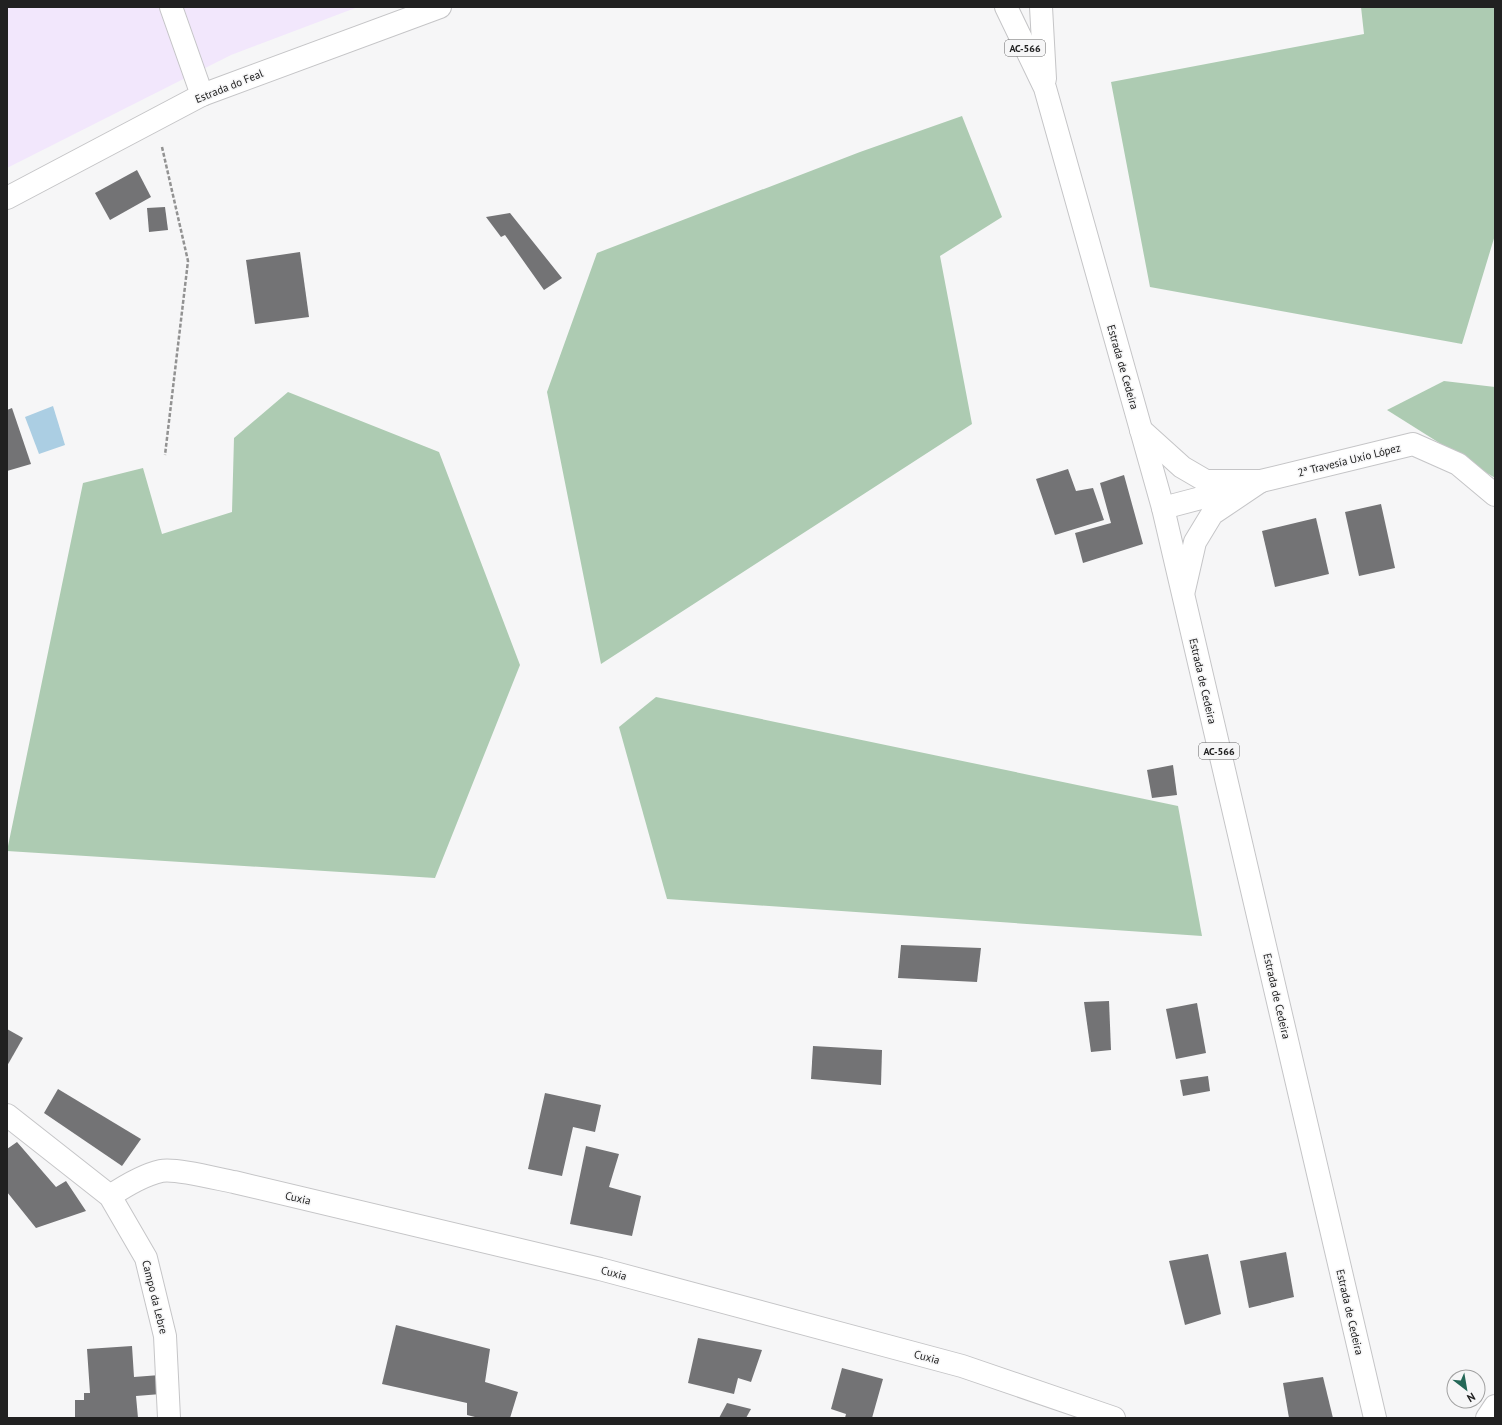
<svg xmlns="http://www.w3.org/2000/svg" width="1502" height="1425" viewBox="0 0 1502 1425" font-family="'PT Sans',sans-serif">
<rect width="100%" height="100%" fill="#f6f6f7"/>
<!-- industrial -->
<polygon fill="#f2e7fc" points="7,7 358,7 231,55 7,168"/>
<!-- forest -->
<g fill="#adcbb2">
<polygon points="1361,7 1495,7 1495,235 1462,344 1150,287 1111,82 1364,34"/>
<polygon points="962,116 1002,217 940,256 972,424 601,664 547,392 597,253 860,152"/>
<polygon points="1444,381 1495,387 1495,478 1387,410"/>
<polygon points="288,392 439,452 520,665 435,878 7,851 83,483 143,468 162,534 232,512 234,438"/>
<polygon points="656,697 1178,806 1202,936 667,899 619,727"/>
</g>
<!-- water -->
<polygon fill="#abcee3" points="53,406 65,445 39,454 25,417"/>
<!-- building -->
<g fill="#737375">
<polygon points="137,170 151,197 110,220 95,193"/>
<polygon points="165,207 168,230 149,232 147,208"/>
<polygon points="510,213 562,278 544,290 505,235 501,237 486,217"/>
<polygon points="300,252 309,317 255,324 246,260"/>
<polygon points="12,408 31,464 7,471 7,410"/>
<polygon points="1068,469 1076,491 1093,488 1104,520 1055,535 1036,479"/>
<polygon points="1124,475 1143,544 1083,563 1075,533 1111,523 1100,483"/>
<polygon points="1381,504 1395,568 1359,576 1345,512"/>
<polygon points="1316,518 1329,574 1275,587 1262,531"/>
<polygon points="1173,765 1177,795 1152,798 1147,770"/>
<polygon points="901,945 981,948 977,982 898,978"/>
<polygon points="1109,1001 1111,1050 1091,1052 1084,1002"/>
<polygon points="1197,1003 1206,1053 1176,1059 1166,1009"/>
<polygon points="7,1029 23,1038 7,1066"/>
<polygon points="813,1046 882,1050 881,1085 811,1079"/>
<polygon points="1208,1076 1210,1091 1183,1096 1180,1080"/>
<polygon points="58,1089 141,1139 122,1166 44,1113"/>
<polygon points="545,1093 601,1105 595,1132 573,1127 562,1176 528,1169"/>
<polygon points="17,1142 56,1187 66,1181 86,1211 36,1228 7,1192 7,1149"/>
<polygon points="586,1146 619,1154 609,1187 641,1196 632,1236 570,1224"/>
<polygon points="1286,1252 1294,1297 1249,1308 1240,1261"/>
<polygon points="1208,1254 1221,1314 1185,1325 1169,1261"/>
<polygon points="396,1325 490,1349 485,1382 518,1392 510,1418 479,1418 467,1415 467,1403 382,1384"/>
<polygon points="698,1338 762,1350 751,1382 738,1378 734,1394 688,1383"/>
<polygon points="132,1346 134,1377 160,1375 161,1394 136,1396 138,1418 75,1418 75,1400 84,1400 84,1393 90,1393 87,1349"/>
<polygon points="842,1368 883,1379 872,1418 845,1418 846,1414 831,1409"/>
<polygon points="1323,1377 1333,1418 1289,1418 1283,1383"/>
<polygon points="727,1403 751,1409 746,1418 719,1418"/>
</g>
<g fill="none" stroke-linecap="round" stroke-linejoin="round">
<defs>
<g id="minor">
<polyline points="171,7 202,95"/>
<polyline points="1261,481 1413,444 1458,464 1495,495"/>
<polyline points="7,1115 110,1196 146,1258 165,1336 169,1418"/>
<path d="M110 1196C125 1186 143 1175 161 1171 175 1168 218 1179 234 1182L600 1269 962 1366 1114 1418"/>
<polyline points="1487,1418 1495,1406"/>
</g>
<polyline id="secondary" points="7,198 202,95 440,7"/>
<g id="primary">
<polyline points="1006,7 1045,88 1163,508 1375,1418"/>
<polyline points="1041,7 1045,79"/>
<polyline points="1141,430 1182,467 1206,481 1261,481"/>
<polyline points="1163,508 1235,489"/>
<polyline points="1184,590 1195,542 1212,514 1261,481"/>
</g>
</defs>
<!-- minor casing -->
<use href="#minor" stroke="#c5c5c7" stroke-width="24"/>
<!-- secondary casing -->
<use href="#secondary" stroke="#c5c5c7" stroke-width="24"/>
<!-- primary casing -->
<use href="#primary" stroke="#c5c5c7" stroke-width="24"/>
<!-- path -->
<polyline stroke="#929292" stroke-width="2.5" stroke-dasharray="4 2" stroke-linecap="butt" points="162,147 188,261 165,455"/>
<!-- minor -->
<use href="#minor" stroke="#fff" stroke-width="22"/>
<!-- secondary -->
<use href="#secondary" stroke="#fff" stroke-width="22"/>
<!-- primary -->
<use href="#primary" stroke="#fff" stroke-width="22"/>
</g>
<g text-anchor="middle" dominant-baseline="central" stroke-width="3" stroke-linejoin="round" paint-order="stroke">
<!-- shield labels -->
<g fill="#f6f6f7" stroke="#616161" stroke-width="1">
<rect x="1005" y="40" width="40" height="16" rx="3"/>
<rect x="1199" y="743" width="40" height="16" rx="3"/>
</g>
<g font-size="10" font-weight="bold" fill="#212121">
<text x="1025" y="48">AC-566</text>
<text x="1219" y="751">AC-566</text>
</g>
<!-- street labels -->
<g font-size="11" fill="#212121" stroke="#f6f6f7">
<text transform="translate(229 86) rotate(-22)">Estrada do Feal</text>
<text transform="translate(1123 367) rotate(74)">Estrada de Cedeira</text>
<text transform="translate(1349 460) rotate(-14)">2ª Travesía Uxío López</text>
<text transform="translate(1203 681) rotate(77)">Estrada de Cedeira</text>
<text transform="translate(1277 996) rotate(77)">Estrada de Cedeira</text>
<text transform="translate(298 1198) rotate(13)">Cuxia</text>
<text transform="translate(614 1273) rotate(15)">Cuxia</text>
<text transform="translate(155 1297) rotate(76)">Campo da Lebre</text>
<text transform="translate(1350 1312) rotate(77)">Estrada de Cedeira</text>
<text transform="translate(927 1357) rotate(15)">Cuxia</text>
</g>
</g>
<!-- border -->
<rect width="1502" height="1425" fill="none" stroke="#212121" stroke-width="16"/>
<!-- north arrow -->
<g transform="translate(1466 1389) rotate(149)"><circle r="19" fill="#f6f6f7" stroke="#a1a1a1"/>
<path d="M0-3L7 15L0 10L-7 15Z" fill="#256858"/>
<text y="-6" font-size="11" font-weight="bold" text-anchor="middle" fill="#212121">N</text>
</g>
</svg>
